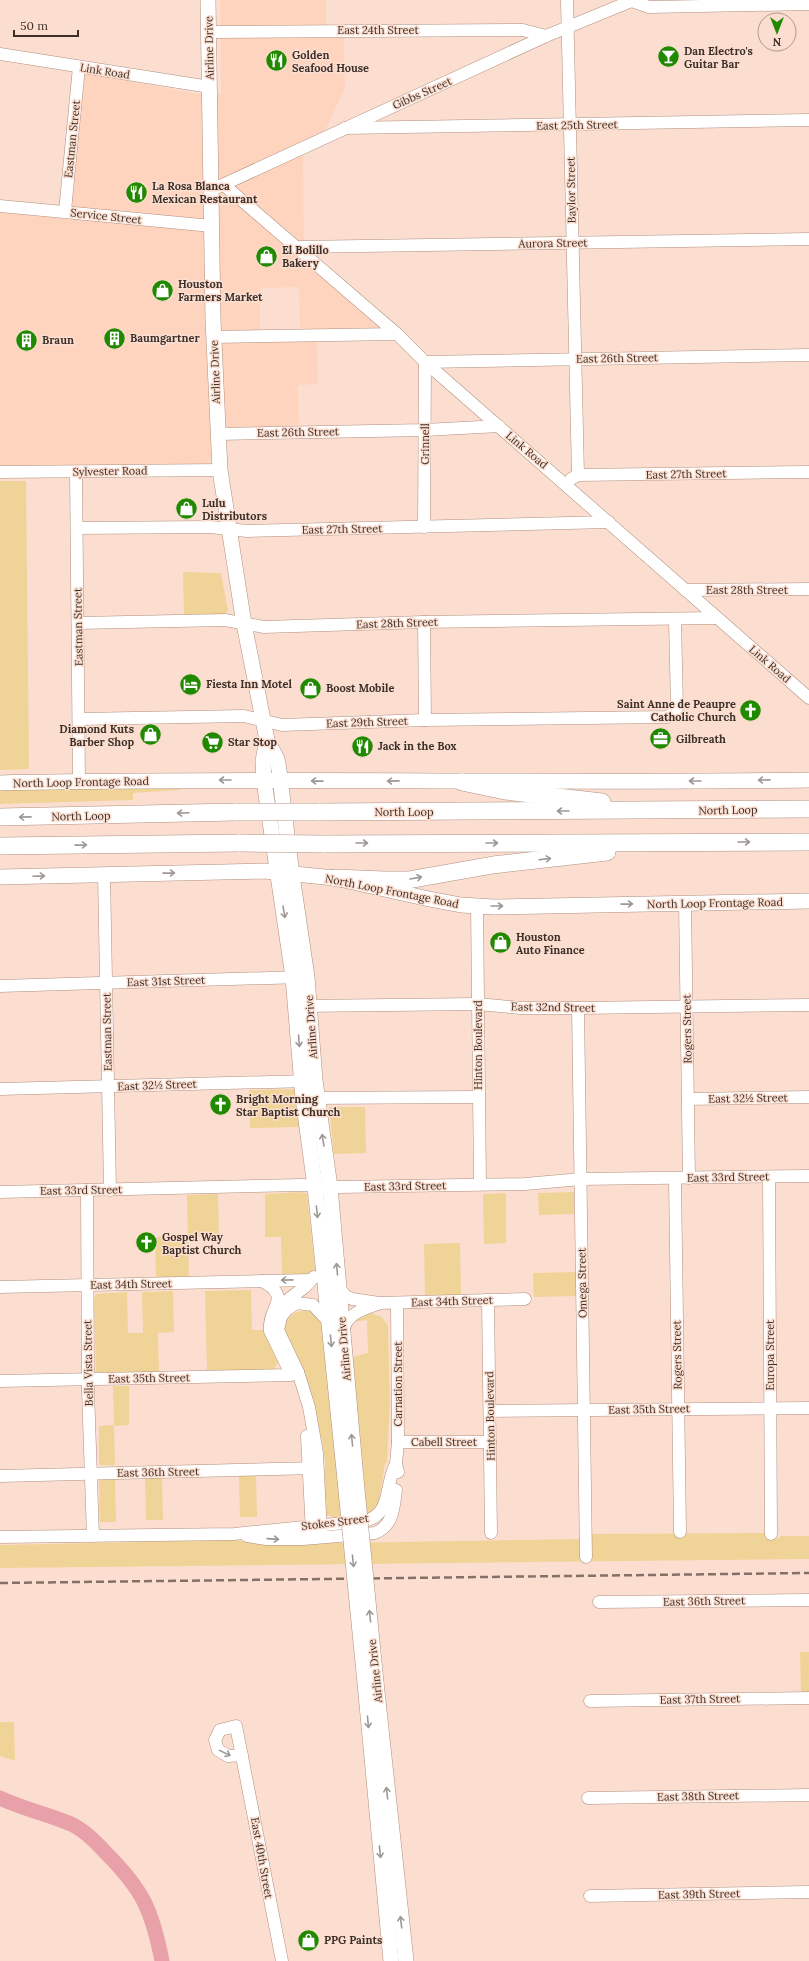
<svg xmlns="http://www.w3.org/2000/svg" width="809" height="1961" viewBox="0 0 809 1961" font-family="Lora,serif">
<rect width="100%" height="100%" fill="#fbded0"/>
<!-- built -->
<polygon fill="#ffd4be" points="220,0 326,0 326,27 344,35 345,88 323,135 303,145 304,260 383,330 300,332 299,287 260,288 260,340 317,339 318,384 298,385 299,429 229,429 207,464 0,466 0,212 71,220 85,73 198,94 221,94"/>
<!-- green -->
<g fill="#f0d497">
<polygon points="0,481 26,481 29,769 0,770"/>
<polygon points="183,572 221,573 228,611 223,615 184,616"/>
<polygon points="125,787 181,788 179,790 133,793 133,800 0,804 0,790"/>
<polygon points="296,1089 300,1127 250,1128 249,1090"/>
<polygon points="329,1107 365,1107 366,1153 334,1154"/>
<polygon points="302,1192 307,1194 315,1269 308,1275 282,1275 281,1237 265,1237 265,1194"/>
<polygon points="574,1192 574,1214 539,1215 538,1193"/>
<polygon points="506,1193 506,1243 484,1244 483,1194"/>
<polygon points="218,1194 219,1236 188,1237 189,1279 156,1280 155,1237 188,1237 187,1195"/>
<polygon points="460,1243 461,1295 425,1296 424,1244"/>
<polygon points="577,1272 578,1296 534,1297 533,1273"/>
<polygon points="251,1290 252,1330 266,1330 279,1359 274,1370 207,1372 205,1291"/>
<polygon points="173,1291 174,1332 158,1333 159,1373 96,1372 94,1299 96,1294 127,1292 128,1333 143,1333 142,1292"/>
<polygon points="301,1311 311,1311 321,1319 338,1481 362,1480 364,1478 352,1357 368,1353 367,1320 353,1322 355,1319 371,1313 382,1317 388,1326 390,1401 387,1463 385,1463 379,1500 382,1502 371,1515 336,1518 325,1514 325,1462 322,1439 319,1439 284,1334 285,1322 294,1313"/>
<polygon points="113,1386 129,1386 129,1425 114,1426 115,1465 99,1465 99,1426 114,1425"/>
<polygon points="239,1476 256,1476 257,1517 240,1517"/>
<polygon points="145,1478 162,1478 163,1520 146,1520"/>
<polygon points="115,1479 116,1522 100,1522 99,1480"/>
<polygon points="768,1533 769,1538 780,1538 780,1536 809,1536 809,1559 0,1568 0,1545 232,1540 274,1544 582,1539 582,1557 592,1557 592,1534"/>
<polygon points="800,1652 809,1652 809,1695 801,1695"/>
<polygon points="0,1722 14,1722 15,1761 0,1756"/>
</g>
<g fill="none" stroke-linecap="round" stroke-linejoin="round">
<!-- river -->
<path stroke="#e8a1a8" stroke-width="15" d="M0 1798C23 1809 48 1814 71 1824 84 1830 97 1843 106 1853 143 1890 152 1910 162 1961"/>
<defs>
<g id="minor">
<polyline points="567,0 578,475"/>
<polyline points="632,1 649,7 809,4"/>
<polyline points="209,32 523,30 546,36"/>
<polyline points="0,54 210,87"/>
<polyline points="345,128 809,120"/>
<polyline points="224,185 397,334 425,362 809,698"/>
<polyline points="218,187 546,36 634,0"/>
<polyline points="0,206 212,226"/>
<polyline points="65,211 79,67"/>
<polyline points="297,247 809,239"/>
<polyline points="214,337 397,334"/>
<polyline points="218,434 425,430 499,426"/>
<polyline points="0,472 220,470"/>
<polyline points="76,472 79,782"/>
<polyline points="571,479 578,475 809,472"/>
<polyline points="424,527 425,362 809,355"/>
<polyline points="77,528 210,527 247,531 609,522"/>
<polyline points="685,590 809,589"/>
<polyline points="424,622 425,720"/>
<polyline points="78,623 225,620 264,627 424,622 716,618"/>
<polyline points="79,719 244,716 282,725 425,720 667,717 674,713 677,708 675,619"/>
<polyline points="104,874 110,1190"/>
<polyline points="685,903 689,1178"/>
<polyline points="477,906 480,1184"/>
<polyline points="0,986 302,977"/>
<polyline points="301,1006 478,1004 521,1008 578,1008 809,1005"/>
<polyline points="578,1008 586,1557"/>
<polyline points="0,1089 309,1081"/>
<polyline points="310,1098 478,1097"/>
<polyline points="688,1099 809,1097"/>
<polyline points="769,1177 771,1534"/>
<polyline points="675,1179 680,1532"/>
<polyline points="87,1190 88,1390 93,1536"/>
<polyline points="0,1192 301,1185 339,1187 525,1184 581,1179 809,1176"/>
<path d="M262 1281C294 1298 267 1307 270 1331L290 1372"/>
<polyline points="0,1287 311,1280"/>
<polyline points="338,1288 346,1296 352,1299 379,1303 525,1299"/>
<polyline points="488,1300 491,1533"/>
<polyline points="397,1303 398,1442 396,1464 398,1472"/>
<polyline points="279,1306 305,1287 314,1277"/>
<path d="M343 1331C346 1314 363 1309 378 1304"/>
<polyline points="0,1381 291,1375 298,1372"/>
<polyline points="490,1411 809,1408"/>
<polyline points="307,1436 312,1533"/>
<polyline points="398,1442 490,1442"/>
<polyline points="0,1476 317,1468"/>
<polyline points="321,1533 317,1453 309,1407 298,1372 278,1330 281,1317 287,1309 297,1303 313,1305 329,1322"/>
<path d="M247 1536 266 1539H303L375 1533C393 1526 394 1507 396 1490"/>
<path d="M0 1537 234 1534 364 1521C393 1515 384 1484 396 1464"/>
<polyline points="599,1602 809,1600"/>
<polyline points="590,1701 809,1698"/>
<polyline points="242,1755 228,1756 218,1750 215,1740 220,1730 236,1726 282,1961"/>
<polyline points="588,1798 809,1795"/>
<polyline points="590,1896 809,1892"/>
</g>
<g id="major">
<polyline points="208,0 213,320 220,470 244,624 267,740 277,759 279,770 292,875 307,977 315,1080 330,1187 356,1479"/>
<polyline points="267,740 263,761 264,781 293,977 303,1098 315,1187 345,1480"/>
<path d="M0 783C270 777 539 784 809 780"/>
<polyline points="0,877 264,871 335,878 429,899 461,905 494,907 809,901"/>
<polyline points="376,1682 406,1961"/>
<polyline points="365,1683 391,1961"/>
</g>
<g id="highway">
<polyline points="462,782 505,791 602,802"/>
<polyline points="319,812 809,809"/>
<polyline points="0,817 236,812"/>
<polyline points="323,844 809,842"/>
<polyline points="0,846 240,843"/>
<polyline points="335,878 384,880 408,880 493,865 607,852"/>
</g>
</defs>
<!-- minor casing -->
<use href="#minor" stroke="#b08f7e" stroke-width="13"/>
<!-- major casing -->
<use href="#major" stroke="#b08f7e" stroke-width="16"/>
<!-- highway casing -->
<use href="#highway" stroke="#b08f7e" stroke-width="18"/>
<!-- minor -->
<use href="#minor" stroke="#fff" stroke-width="12"/>
<!-- major -->
<use href="#major" stroke="#fff" stroke-width="15"/>
<!-- highway -->
<use href="#highway" stroke="#fff" stroke-width="17"/>
<!-- rail -->
<polyline stroke="#837067" stroke-width="2.5" stroke-dasharray="8 4" stroke-linecap="butt" points="0,1583 809,1573"/>
<defs>
<g id="major-bridge">
<polyline points="356,1479 376,1682"/>
<polyline points="345,1480 365,1683"/>
</g>
<g id="highway-bridge">
<polyline points="236,812 319,812"/>
<polyline points="240,843 323,844"/>
</g>
</defs>
<!-- major-bridge casing -->
<use href="#major-bridge" stroke="#b08f7e" stroke-width="16" stroke-linecap="butt"/>
<!-- highway-bridge casing -->
<use href="#highway-bridge" stroke="#b08f7e" stroke-width="18" stroke-linecap="butt"/>
<!-- major-bridge -->
<use href="#major-bridge" stroke="#fff" stroke-width="15"/>
<!-- highway-bridge -->
<use href="#highway-bridge" stroke="#fff" stroke-width="17"/>
</g>
<!-- one-way arrows -->
<defs><path id="oneway-shaft" d="M-6 0H5M1.5-3L5.5 0L1.5 3" fill="none" stroke-width="1.6" stroke-linecap="round" stroke-linejoin="round"/></defs>
<g stroke="#9e9894">
<use href="#oneway-shaft" transform="translate(225 780) rotate(180)"/>
<use href="#oneway-shaft" transform="translate(764 780) rotate(179)"/>
<use href="#oneway-shaft" transform="translate(317 781) rotate(-179)"/>
<use href="#oneway-shaft" transform="translate(393 781) rotate(179)"/>
<use href="#oneway-shaft" transform="translate(695 781) rotate(180)"/>
<use href="#oneway-shaft" transform="translate(563 811) rotate(180)"/>
<use href="#oneway-shaft" transform="translate(183 813) rotate(178)"/>
<use href="#oneway-shaft" transform="translate(25 817) rotate(179)"/>
<use href="#oneway-shaft" transform="translate(744 842)"/>
<use href="#oneway-shaft" transform="translate(362 843)"/>
<use href="#oneway-shaft" transform="translate(492 843)"/>
<use href="#oneway-shaft" transform="translate(81 845) rotate(-1)"/>
<use href="#oneway-shaft" transform="translate(545 859) rotate(-7)"/>
<use href="#oneway-shaft" transform="translate(169 873) rotate(-1)"/>
<use href="#oneway-shaft" transform="translate(39 876) rotate(-2)"/>
<use href="#oneway-shaft" transform="translate(416 878) rotate(-10)"/>
<use href="#oneway-shaft" transform="translate(627 904) rotate(-1)"/>
<use href="#oneway-shaft" transform="translate(497 906)"/>
<use href="#oneway-shaft" transform="translate(284 912) rotate(80)"/>
<use href="#oneway-shaft" transform="translate(299 1041) rotate(86)"/>
<use href="#oneway-shaft" transform="translate(323 1140) rotate(-99)"/>
<use href="#oneway-shaft" transform="translate(317 1212) rotate(84)"/>
<use href="#oneway-shaft" transform="translate(337 1269) rotate(-95)"/>
<use href="#oneway-shaft" transform="translate(287 1280) rotate(179)"/>
<use href="#oneway-shaft" transform="translate(331 1341) rotate(84)"/>
<use href="#oneway-shaft" transform="translate(352 1440) rotate(-96)"/>
<use href="#oneway-shaft" transform="translate(273 1539) rotate(4)"/>
<use href="#oneway-shaft" transform="translate(353 1561) rotate(84)"/>
<use href="#oneway-shaft" transform="translate(370 1616) rotate(-96)"/>
<use href="#oneway-shaft" transform="translate(368 1722) rotate(85)"/>
<use href="#oneway-shaft" transform="translate(225 1753) rotate(26)"/>
<use href="#oneway-shaft" transform="translate(387 1793) rotate(-96)"/>
<use href="#oneway-shaft" transform="translate(380 1852) rotate(84)"/>
<use href="#oneway-shaft" transform="translate(401 1922) rotate(-97)"/>
</g>
<!-- icons -->
<defs>
<symbol id="bar-disc" viewBox="-11 -11 22 22"><circle r="9.5" fill="#208900" stroke="#fbded0"/><path d="M-6-5H6L.8 .8V4.5H3.5V6h-7V4.5H-.8V.8Z" fill="#fff"/></symbol>
<symbol id="restaurant-disc" viewBox="-11 -11 22 22"><circle r="9.5" fill="#208900" stroke="#fbded0"/><path d="M-5-6h1v4h1v-4h1v4h1v-4h1v5L-1.5 .5V6h-2V.5L-5-1ZM5-6V6H3V1.5H1.5Q1.5-4 5-6Z" fill="#fff"/></symbol>
<symbol id="shop-disc" viewBox="-11 -11 22 22"><circle r="9.5" fill="#208900" stroke="#fbded0"/><path d="M-5-2.5h2.3a2.7 3.5 0 0 1 5.4 0H5L5.5 6h-11ZM-1.5-2.5h3a1.5 2.3 0 0 0-3 0Z" fill="#fff"/></symbol>
<symbol id="building-disc" viewBox="-11 -11 22 22"><circle r="9.5" fill="#208900" stroke="#fbded0"/><path d="M-4-6H4V6H1V3H-1V6H-4ZM-2.5-4.3h1.7v1.8h-1.7ZM.8-4.3h1.7v1.8H.8ZM-2.5-1h1.7V.8h-1.7ZM.8-1h1.7V.8H.8Z" fill="#fff"/></symbol>
<symbol id="hotel-disc" viewBox="-11 -11 22 22"><circle r="9.5" fill="#208900" stroke="#fbded0"/><path d="M-6-4.5h1.5V1H6V5H4.5V3h-9V5H-6ZM-4 0a1.8 1.8 0 1 1 3.6 0ZM.5 0V-2.5h3Q6-2.5 6 0Z" fill="#fff"/></symbol>
<symbol id="church-disc" viewBox="-11 -11 22 22"><circle r="9.5" fill="#208900" stroke="#fbded0"/><path d="M-1.2-6h2.4v3.5h3.3v2.4h-3.3V6h-2.4V-.1h-3.3v-2.4h3.3Z" fill="#fff"/></symbol>
<symbol id="office-disc" viewBox="-11 -11 22 22"><circle r="9.5" fill="#208900" stroke="#fbded0"/><path d="M-6-3h4V-5.5h4V-3h4V5H-6ZM-1-4.5V-3h2v-1.5ZM-6 0V1H6V0Z" fill="#fff"/></symbol>
<symbol id="supermarket-disc" viewBox="-11 -11 22 22"><circle r="9.5" fill="#208900" stroke="#fbded0"/><path d="M-6-5.5h2.5l.6 2H6L4.5 2H-2.5L-4.4-4H-6ZM-1.5 3.2a1.3 1.3 0 1 0 .1 0ZM3 3.2a1.3 1.3 0 1 0 .1 0Z" fill="#fff"/></symbol>
</defs>
<g fill-rule="evenodd">
<use href="#bar-disc" x="656" y="44" width="25" height="25"/>
<use href="#restaurant-disc" x="264" y="48" width="25" height="25"/>
<use href="#restaurant-disc" x="124" y="180" width="25" height="25"/>
<use href="#shop-disc" x="254" y="244" width="25" height="25"/>
<use href="#shop-disc" x="150" y="278" width="25" height="25"/>
<use href="#building-disc" x="102" y="326" width="25" height="25"/>
<use href="#building-disc" x="14" y="328" width="25" height="25"/>
<use href="#shop-disc" x="174" y="496" width="25" height="25"/>
<use href="#hotel-disc" x="178" y="672" width="25" height="25"/>
<use href="#shop-disc" x="298" y="676" width="25" height="25"/>
<use href="#church-disc" x="738" y="698" width="25" height="25"/>
<use href="#shop-disc" x="138" y="722" width="25" height="25"/>
<use href="#office-disc" x="648" y="726" width="25" height="25"/>
<use href="#supermarket-disc" x="200" y="730" width="25" height="25"/>
<use href="#restaurant-disc" x="350" y="734" width="25" height="25"/>
<use href="#shop-disc" x="488" y="930" width="25" height="25"/>
<use href="#church-disc" x="208" y="1092" width="25" height="25"/>
<use href="#church-disc" x="134" y="1230" width="25" height="25"/>
<use href="#shop-disc" x="296" y="1928" width="25" height="25"/>
</g>
<g text-anchor="middle" dominant-baseline="central" stroke-width="3" stroke-linejoin="round" paint-order="stroke">
<!-- street labels -->
<g font-size="11" fill="#3d3029" stroke="#fbded0">
<text x="378" y="30">East 24th Street</text>
<text transform="translate(209 48) rotate(-91)">Airline Drive</text>
<text transform="translate(105 71) rotate(9)">Link Road</text>
<text transform="translate(422 93) rotate(-24)">Gibbs Street</text>
<text transform="translate(577 125) rotate(-1)">East 25th Street</text>
<text transform="translate(72 139) rotate(-84)">Eastman Street</text>
<text transform="translate(571 190) rotate(-91)">Baylor Street</text>
<text transform="translate(106 216) rotate(6)">Service Street</text>
<text transform="translate(553 243) rotate(-1)">Aurora Street</text>
<text transform="translate(617 358) rotate(-1)">East 26th Street</text>
<text transform="translate(215 372) rotate(-92)">Airline Drive</text>
<text transform="translate(298 432) rotate(-1)">East 26th Street</text>
<text transform="translate(425 444) rotate(-90)">Grinnell</text>
<text transform="translate(527 450) rotate(40)">Link Road</text>
<text transform="translate(110 471) rotate(-1)">Sylvester Road</text>
<text transform="translate(686 474) rotate(-1)">East 27th Street</text>
<text transform="translate(342 529) rotate(-1)">East 27th Street</text>
<text x="747" y="590">East 28th Street</text>
<text transform="translate(397 623) rotate(-2)">East 28th Street</text>
<text transform="translate(78 627) rotate(-91)">Eastman Street</text>
<text transform="translate(770 664) rotate(41)">Link Road</text>
<text transform="translate(367 722) rotate(-2)">East 29th Street</text>
<text transform="translate(81 782) rotate(-1)">North Loop Frontage Road</text>
<text transform="translate(728 810) rotate(-1)">North Loop</text>
<text x="404" y="812">North Loop</text>
<text transform="translate(81 816) rotate(-1)">North Loop</text>
<text transform="translate(392 891) rotate(11)">North Loop Frontage Road</text>
<text transform="translate(715 903) rotate(-1)">North Loop Frontage Road</text>
<text transform="translate(166 981) rotate(-2)">East 31st Street</text>
<text transform="translate(553 1007) rotate(1)">East 32nd Street</text>
<text transform="translate(311 1027) rotate(-94)">Airline Drive</text>
<text transform="translate(687 1029) rotate(-91)">Rogers Street</text>
<text transform="translate(107 1032) rotate(-91)">Eastman Street</text>
<text transform="translate(478 1045) rotate(-90)">Hinton Boulevard</text>
<text transform="translate(157 1085) rotate(-2)">East 32½ Street</text>
<text transform="translate(748 1098) rotate(-1)">East 32½ Street</text>
<text transform="translate(728 1177) rotate(-1)">East 33rd Street</text>
<text transform="translate(405 1186) rotate(-1)">East 33rd Street</text>
<text transform="translate(81 1190) rotate(-1)">East 33rd Street</text>
<text transform="translate(582 1283) rotate(-91)">Omega Street</text>
<text transform="translate(131 1284) rotate(-1)">East 34th Street</text>
<text transform="translate(452 1301) rotate(-2)">East 34th Street</text>
<text transform="translate(344 1349) rotate(-95)">Airline Drive</text>
<text transform="translate(677 1355) rotate(-91)">Rogers Street</text>
<text transform="translate(770 1355) rotate(-90)">Europa Street</text>
<text transform="translate(88 1363) rotate(-91)">Bella Vista Street</text>
<text transform="translate(149 1378) rotate(-1)">East 35th Street</text>
<text transform="translate(398 1384) rotate(-90)">Carnation Street</text>
<text transform="translate(649 1409) rotate(-1)">East 35th Street</text>
<text transform="translate(490 1416) rotate(-91)">Hinton Boulevard</text>
<text x="444" y="1442">Cabell Street</text>
<text transform="translate(158 1472) rotate(-1)">East 36th Street</text>
<text transform="translate(335 1522) rotate(-7)">Stokes Street</text>
<text transform="translate(704 1601) rotate(-1)">East 36th Street</text>
<text transform="translate(375 1671) rotate(-96)">Airline Drive</text>
<text transform="translate(700 1699) rotate(-1)">East 37th Street</text>
<text transform="translate(698 1796) rotate(-1)">East 38th Street</text>
<text transform="translate(262 1858) rotate(80)">East 40th Street</text>
<text transform="translate(699 1894) rotate(-1)">East 39th Street</text>
</g>
<!-- poi labels -->
<g font-size="11" font-weight="bold" fill="#3d3029" stroke="#fbded0" text-anchor="start">
<text x="684" y="51">Dan Electro's<tspan x="684" dy="13">Guitar Bar</tspan></text>
<text x="292" y="55">Golden<tspan x="292" dy="13">Seafood House</tspan></text>
<text x="152" y="186">La Rosa Blanca<tspan x="152" dy="13">Mexican Restaurant</tspan></text>
<text x="282" y="250">El Bolillo<tspan x="282" dy="13">Bakery</tspan></text>
<text x="178" y="284">Houston<tspan x="178" dy="13">Farmers Market</tspan></text>
<text x="130" y="338">Baumgartner</text>
<text x="42" y="340">Braun</text>
<text x="202" y="503">Lulu<tspan x="202" dy="13">Distributors</tspan></text>
<text x="206" y="684">Fiesta Inn Motel</text>
<text x="326" y="688">Boost Mobile</text>
<text x="736" y="704" text-anchor="end">Saint Anne de Peaupre<tspan x="736" dy="13">Catholic Church</tspan></text>
<text x="134" y="729" text-anchor="end">Diamond Kuts<tspan x="134" dy="13">Barber Shop</tspan></text>
<text x="676" y="739">Gilbreath</text>
<text x="228" y="742">Star Stop</text>
<text x="378" y="746">Jack in the Box</text>
<text x="516" y="937">Houston<tspan x="516" dy="13">Auto Finance</tspan></text>
<text x="236" y="1099">Bright Morning<tspan x="236" dy="13">Star Baptist Church</tspan></text>
<text x="162" y="1237">Gospel Way<tspan x="162" dy="13">Baptist Church</tspan></text>
<text x="324" y="1940">PPG Paints</text>
</g>
</g>
<!-- north arrow -->
<g transform="translate(777 32) rotate(180)"><circle r="19" fill="#fbded0" stroke="#af988d"/>
<path d="M0-3L7 15L0 10L-7 15Z" fill="#208900"/>
<text y="-6" font-size="11" font-weight="bold" text-anchor="middle" fill="#3d3029">N</text>
</g>
<!-- scale -->
<path d="M14 30v6h64v-6" fill="none" stroke="#3d3029" stroke-width="2"/>
<text x="20" y="30" font-size="12" fill="#3d3029" stroke="#fbded0" stroke-width="3" paint-order="stroke">50 m</text>
</svg>
